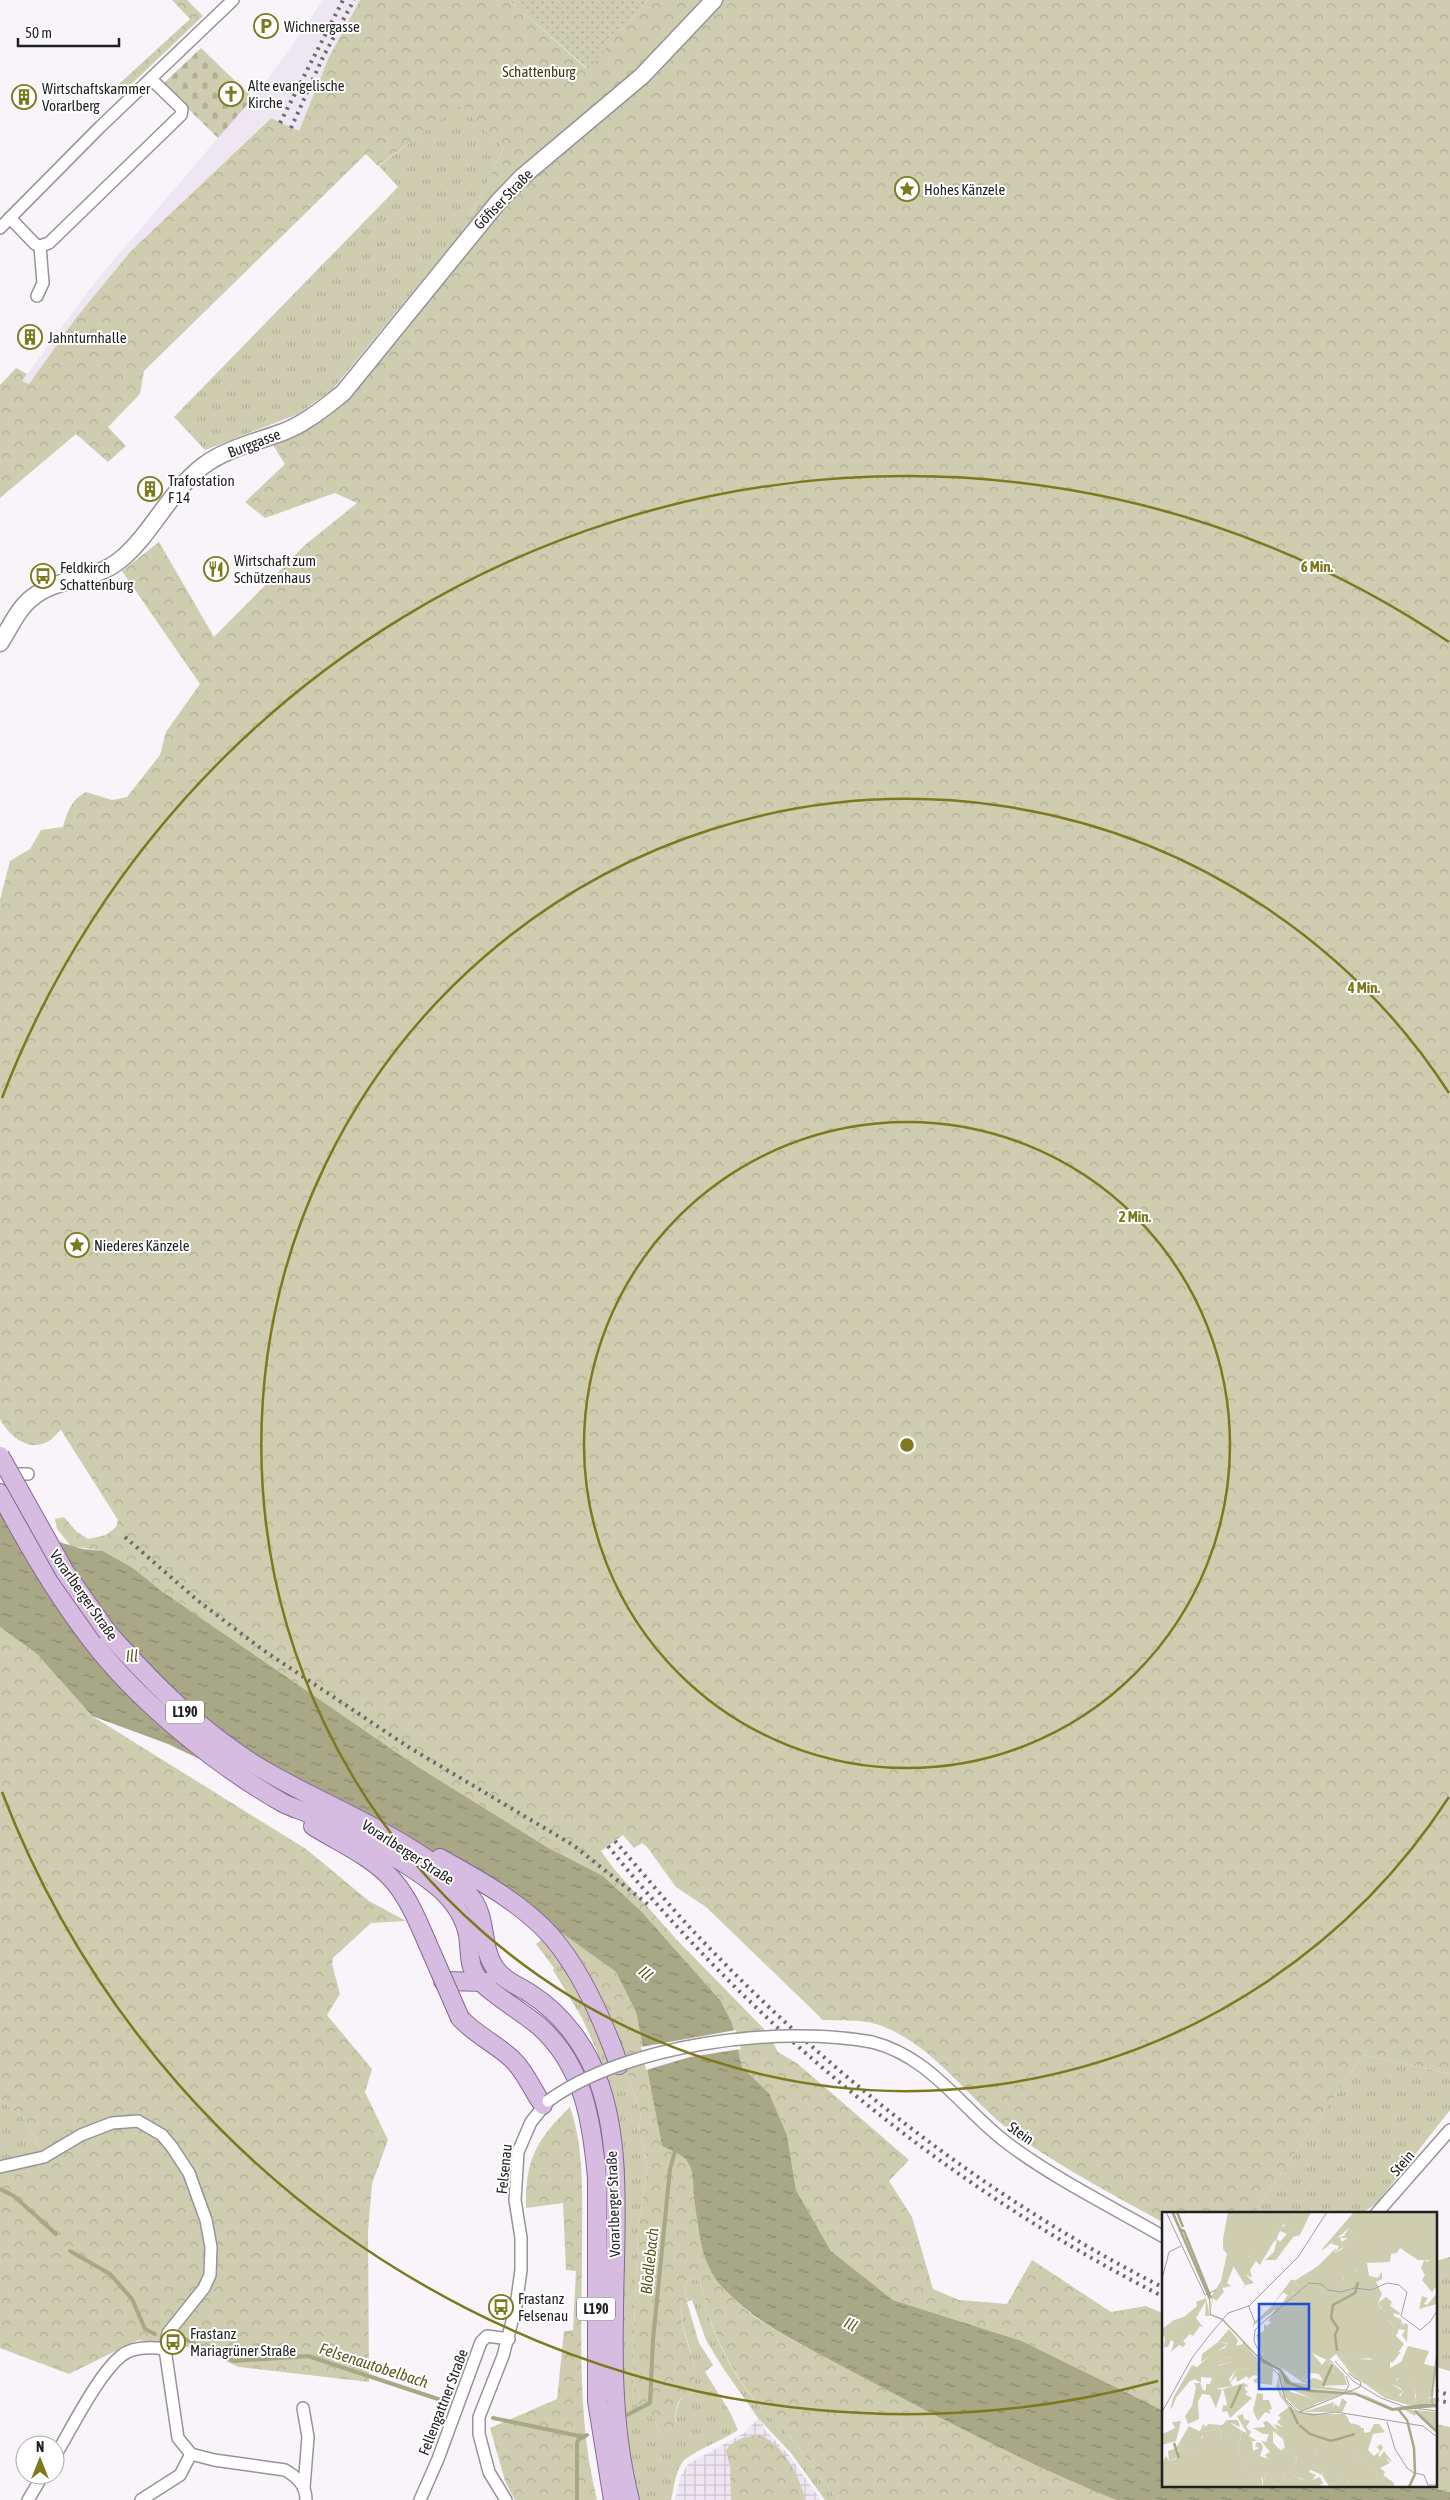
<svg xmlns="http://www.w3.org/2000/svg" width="1450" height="2500" viewBox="0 0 1450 2500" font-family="'Asap Condensed',sans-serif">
<defs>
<pattern id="industrial-grid" width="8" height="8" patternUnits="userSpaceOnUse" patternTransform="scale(1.25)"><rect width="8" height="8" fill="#efe6f3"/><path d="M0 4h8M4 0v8" fill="none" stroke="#cdc5d0"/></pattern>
<pattern id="grass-tufts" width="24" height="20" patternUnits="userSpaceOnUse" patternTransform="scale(1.25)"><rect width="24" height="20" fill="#cecdaf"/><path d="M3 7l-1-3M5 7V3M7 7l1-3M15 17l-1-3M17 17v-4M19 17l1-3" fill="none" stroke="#b1b096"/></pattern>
<pattern id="forest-crowns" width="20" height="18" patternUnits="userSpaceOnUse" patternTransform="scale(1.25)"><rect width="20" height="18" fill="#cecdaf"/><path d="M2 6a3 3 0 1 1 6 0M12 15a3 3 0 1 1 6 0" fill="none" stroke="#b1b096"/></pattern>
<pattern id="cemetery-stones" width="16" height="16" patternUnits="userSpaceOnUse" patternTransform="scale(1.25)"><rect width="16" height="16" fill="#cecdaf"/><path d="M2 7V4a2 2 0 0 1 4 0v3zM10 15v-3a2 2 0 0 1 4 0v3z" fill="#b1b096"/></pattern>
<pattern id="garden-dots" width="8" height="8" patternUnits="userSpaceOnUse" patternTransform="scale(1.25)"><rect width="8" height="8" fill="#cecdaf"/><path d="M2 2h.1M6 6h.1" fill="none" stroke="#b1b096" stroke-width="1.8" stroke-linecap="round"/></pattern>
<pattern id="water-ripples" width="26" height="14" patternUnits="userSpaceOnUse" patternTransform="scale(1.25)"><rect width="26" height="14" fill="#a8a886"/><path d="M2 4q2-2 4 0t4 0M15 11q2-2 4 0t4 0" fill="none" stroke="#88886d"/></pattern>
</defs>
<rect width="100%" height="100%" fill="#f8f4fa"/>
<!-- built -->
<polygon fill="#efe6f3" points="322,0 360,0 328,59 299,132 270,118 130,252 76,318 29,384 22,381 95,282 264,84 306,26"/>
<!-- industrial -->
<polygon fill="url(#industrial-grid)" points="760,2417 765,2430 788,2454 821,2500 675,2500 681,2475 688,2464 744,2433"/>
<!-- grass -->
<g fill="url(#grass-tufts)">
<polygon points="459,105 504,148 462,232 332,390 298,414 205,450 174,417 398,187 379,166"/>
<path d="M556 1929 616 2039 641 2115 639 2132 645 2150 647 2171 638 2231 633 2353 634 2402 654 2419 661 2433 676 2422C676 2406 678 2395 695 2392 694 2381 695 2370 693 2360 689 2340 679 2326 682 2305L687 2301 684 2286 686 2281 693 2278 699 2280C704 2292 705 2305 709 2317 720 2352 750 2405 781 2425L838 2500H825L791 2453 758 2418 723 2368 706 2340 692 2300 687 2302 699 2343 713 2365 705 2372 730 2412 738 2430C726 2439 688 2453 682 2463 675 2473 674 2488 671 2500H640L630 2454 624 2399 622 2333 624 2215 608 2085 596 2049 582 2018 553 1970 554 1968 536 1944Z"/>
<polygon points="1363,2055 1450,2074 1450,2110 1377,2203 1361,2214 1253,2214"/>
<polygon points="0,2100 24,2118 44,2157 0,2167"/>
<polygon points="1450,2257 1450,2371 1436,2367 1436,2261"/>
</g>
<!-- forest -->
<g fill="url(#forest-crowns)">
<polygon points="172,0 187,0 203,16 125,90 119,84 190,19"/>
<path d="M360 0H509L587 69 648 0H1450V2074L1363 2055 1253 2214H1164V2223C1111 2193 1057 2166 1008 2129 965 2095 930 2041 876 2024 860 2019 839 2021 823 2020L706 1907 676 1887 647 1847 642 1843 634 1848 623 1835 601 1851 614 1869 677 1940 767 2032 778 2052 798 2064 909 2160 889 2181 912 2217 933 2289 959 2300 1007 2304 1032 2260 1111 2312 1146 2306 1164 2314V2411L1022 2341 893 2300 831 2251 796 2190 787 2135 769 2093 742 2067 732 2023 721 2001 641 1911 603 1876 547 1847 415 1765 163 1592 133 1568 103 1551 71 1546 57 1529 55 1519 64 1517 77 1532 88 1539 106 1535 116 1527 118 1520 61 1430C57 1433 53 1438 49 1441 29 1453 9 1436 0 1419V900L10 861 30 849 41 830 63 827C68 811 71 800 86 792L112 800 127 797 160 755 166 732 200 684 122 571 159 542 214 637 305 545 357 503 335 493 265 518 245 502 285 464 273 445 310 428 475 239 462 232 504 148 459 106 378 166 366 154 144 371 140 394 108 427 126 446 108 462 76 434 0 498V385L16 368 27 374 22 381 29 384 76 318 130 252 271 118 299 131 328 59Z"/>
<polygon points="0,1627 37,1654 92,1716 306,1849 369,1901 406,1921 371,1923 333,1958 332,1964 340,1994 327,2015 372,2069 365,2092 388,2140 372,2184 368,2231 369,2382 239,2367 195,2348 138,2340 69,2374 0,2348 0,2167 44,2157 24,2118 0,2100"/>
<path d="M556 1929 616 1972 636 2012 662 2146C669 2150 679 2153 685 2159 697 2171 695 2212 698 2229 702 2250 708 2271 722 2287 755 2325 808 2348 852 2371 938 2417 1025 2462 1116 2500H838L781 2425C750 2405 721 2352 709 2317 705 2305 704 2292 699 2280L693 2278 686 2281 684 2286 687 2302 682 2305C679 2326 688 2340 693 2360 695 2370 695 2381 695 2392 671 2397 677 2413 675 2432L663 2437 654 2419 634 2402 633 2353 638 2231 647 2171 645 2150 639 2132 641 2115 616 2039Z"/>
<path d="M570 2107C585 2150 582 2198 582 2243 582 2328 576 2416 597 2500H515L505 2481 490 2428 557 2399 564 2331 573 2330 576 2271 566 2270 563 2203 526 2208C525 2160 536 2140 570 2107Z"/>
<polygon points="1436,2424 1450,2427 1450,2492 1423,2486 1436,2486"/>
<path d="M759 2435C782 2442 801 2478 805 2500H731L730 2466 726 2451C731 2440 748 2436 759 2435Z"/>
</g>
<!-- cemetery -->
<polygon fill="url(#cemetery-stones)" points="201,48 253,98 218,138 163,84"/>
<!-- garden -->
<polygon fill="url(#garden-dots)" points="509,0 648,0 588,69"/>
<!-- water -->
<path fill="url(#water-ripples)" d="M0 1512 62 1543 83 1549 103 1551 133 1568 163 1592 415 1765 547 1847 603 1876 641 1911 721 2001 732 2023 742 2067 769 2093 787 2135 796 2190 831 2251 893 2300 1022 2341 1164 2411V2486H1423L1450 2492V2500H1116C1026 2463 939 2418 853 2372 809 2348 758 2326 723 2288 700 2264 698 2227 694 2196 693 2184 694 2168 685 2159 679 2153 669 2150 662 2146L636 2012 616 1972 556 1929 168 1744 92 1716 37 1654 0 1627Z"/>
<!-- pier -->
<polygon fill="#f8f4fa" points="736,2030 741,2049 690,2057 646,2070 641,2047"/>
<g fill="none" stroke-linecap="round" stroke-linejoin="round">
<!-- stream -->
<g stroke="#a8a886" stroke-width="4">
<polyline points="0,2189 14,2196 56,2234"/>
<polyline points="70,2251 110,2274 132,2299 145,2329 155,2334"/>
<polyline points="178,2336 234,2361 308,2356 447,2402"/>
<polyline points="623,2417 650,2403 653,2340 670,2169 676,2148"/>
<polyline points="493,2418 584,2437"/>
<polyline points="577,2500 577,2444 578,2440 587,2435"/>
</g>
<defs>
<g id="minor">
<polyline points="10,218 35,244 40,246 49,243 181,115 182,109 151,79"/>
<polyline points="0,228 100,127 233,0"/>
<polyline points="37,296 43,283 40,246"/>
<polyline points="7,1474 28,1474"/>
<path d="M872 2042C931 2057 961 2108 1007 2143 1055 2179 1112 2207 1164 2237"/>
<path d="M0 2167 44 2157 81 2135 112 2123 138 2121 162 2135 172 2147 189 2173 206 2220 211 2247 210 2275 204 2288 168 2333 165 2349 178 2438 191 2454 214 2460 285 2470C297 2477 306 2485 306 2500"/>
<polyline points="1376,2214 1450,2130"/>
<polyline points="303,2408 308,2437 304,2487"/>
<path d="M55 2456C72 2428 97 2376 121 2356 133 2346 151 2347 165 2349"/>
<polyline points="28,2500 43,2475"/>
<polyline points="141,2500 180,2475 191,2454"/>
<polyline points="420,2500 438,2459 481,2342 487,2336 509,2339"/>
<polyline points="506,2500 489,2472 479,2434 479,2417 503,2356 516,2306 521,2270 521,2238 515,2200 518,2152 531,2122 548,2101"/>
</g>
<path id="secondary" d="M0 643C10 628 18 608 33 597 58 577 95 581 120 560 152 534 168 493 203 466 225 449 256 442 283 432 305 424 325 407 343 393L499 201 522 177 642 76 714 0"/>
<g id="primary">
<path d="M0 1493C29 1548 61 1603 100 1651 146 1707 219 1767 283 1803 293 1808 304 1811 314 1816 356 1835 402 1858 438 1887 453 1900 464 1915 468 1935 471 1954 467 1968 482 1983 499 1999 521 2011 539 2026 584 2066 592 2122 597 2178V2401L613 2500"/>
<path d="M108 1633C158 1689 210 1741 276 1777 335 1810 425 1845 470 1896 488 1917 480 1947 495 1968 504 1981 519 1986 531 1994 562 2014 586 2046 598 2080 619 2135 616 2205 615 2262 613 2342 610 2422 630 2500"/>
<path d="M313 1826C338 1842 369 1855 390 1877 407 1895 416 1917 426 1940"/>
<path d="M440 1858C479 1880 522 1903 552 1937 582 1972 603 2020 619 2065"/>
<polyline points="443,1981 487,1982"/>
<path d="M460 2018C477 2036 495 2043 512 2059 526 2072 532 2090 543 2105"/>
</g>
</defs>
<!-- minor casing -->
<use href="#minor" stroke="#979399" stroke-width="14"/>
<!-- secondary casing -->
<use href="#secondary" stroke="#979399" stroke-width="19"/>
<!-- primary casing -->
<use href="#primary" stroke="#856892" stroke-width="20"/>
<!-- minor -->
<use href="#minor" stroke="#fff" stroke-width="11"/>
<!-- secondary -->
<use href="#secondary" stroke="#fff" stroke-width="16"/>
<!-- primary -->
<use href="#primary" stroke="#d7bce2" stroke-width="18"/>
<!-- rail -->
<g stroke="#6c6a6e" stroke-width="4" stroke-dasharray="2.5 5" stroke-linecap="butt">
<polyline points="280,123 343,0"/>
<polyline points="291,128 323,57 354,0"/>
<polyline points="125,1537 197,1600 263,1650 410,1748 573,1845 650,1906"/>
<path d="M615 1841C641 1871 667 1903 694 1932 830 2076 987 2198 1164 2288"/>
<path d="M608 1846C756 2031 952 2190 1164 2297"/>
<polyline points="1436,2391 1450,2395"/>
<polyline points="1436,2400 1450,2403"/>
</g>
<defs>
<path id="minor-bridge" d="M548 2101C626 2044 778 2025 872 2042"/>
<g id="primary-bridge">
<polyline points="0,1456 65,1572 108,1633"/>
<polyline points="426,1940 460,2018"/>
</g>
</defs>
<!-- minor-bridge casing -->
<use href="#minor-bridge" stroke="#979399" stroke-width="14" stroke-linecap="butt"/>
<!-- primary-bridge casing -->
<use href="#primary-bridge" stroke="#856892" stroke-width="20" stroke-linecap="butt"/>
<!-- minor-bridge -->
<use href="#minor-bridge" stroke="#fff" stroke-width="11"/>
<!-- primary-bridge -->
<use href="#primary-bridge" stroke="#d7bce2" stroke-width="18"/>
</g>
<!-- distance rings -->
<g fill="none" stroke="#7c791f" stroke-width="2.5">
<circle cx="907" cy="1445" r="323"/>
<path d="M1449 1797A646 646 0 1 1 1449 1093"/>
<path d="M1158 2381A969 969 0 0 1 2 1792M2 1098A969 969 0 0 1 1449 642"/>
</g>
<!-- icons -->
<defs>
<symbol id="parking-ring" viewBox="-11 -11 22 22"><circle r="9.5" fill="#fff" stroke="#7c791f" stroke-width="1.5"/><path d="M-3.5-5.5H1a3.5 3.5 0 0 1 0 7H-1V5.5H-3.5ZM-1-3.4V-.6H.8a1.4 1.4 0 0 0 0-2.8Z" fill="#7c791f"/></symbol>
<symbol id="church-ring" viewBox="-11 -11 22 22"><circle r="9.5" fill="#fff" stroke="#7c791f" stroke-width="1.5"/><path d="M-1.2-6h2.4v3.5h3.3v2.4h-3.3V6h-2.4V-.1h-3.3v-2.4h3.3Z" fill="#7c791f"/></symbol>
<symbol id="building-ring" viewBox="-11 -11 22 22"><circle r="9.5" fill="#fff" stroke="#7c791f" stroke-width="1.5"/><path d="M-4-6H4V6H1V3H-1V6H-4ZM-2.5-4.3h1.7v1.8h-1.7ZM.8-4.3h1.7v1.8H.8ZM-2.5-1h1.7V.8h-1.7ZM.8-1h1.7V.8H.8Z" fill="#7c791f"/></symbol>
<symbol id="sight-ring" viewBox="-11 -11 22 22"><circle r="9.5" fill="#fff" stroke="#7c791f" stroke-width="1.5"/><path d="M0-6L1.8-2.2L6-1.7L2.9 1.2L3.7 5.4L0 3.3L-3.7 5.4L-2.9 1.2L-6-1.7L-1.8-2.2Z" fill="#7c791f"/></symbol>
<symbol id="restaurant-ring" viewBox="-11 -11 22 22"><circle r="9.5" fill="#fff" stroke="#7c791f" stroke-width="1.5"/><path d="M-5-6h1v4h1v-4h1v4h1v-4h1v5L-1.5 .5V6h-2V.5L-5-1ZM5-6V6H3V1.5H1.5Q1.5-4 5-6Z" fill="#7c791f"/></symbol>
<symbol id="bus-ring" viewBox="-11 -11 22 22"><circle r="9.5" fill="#fff" stroke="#7c791f" stroke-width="1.5"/><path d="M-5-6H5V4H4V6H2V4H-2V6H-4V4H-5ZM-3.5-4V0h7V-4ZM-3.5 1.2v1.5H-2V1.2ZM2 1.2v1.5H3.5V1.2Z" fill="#7c791f"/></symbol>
</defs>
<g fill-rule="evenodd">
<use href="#parking-ring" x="252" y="12" width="28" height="28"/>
<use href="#church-ring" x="217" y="80" width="28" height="28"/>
<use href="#building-ring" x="10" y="83" width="28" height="28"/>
<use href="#sight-ring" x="893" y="175" width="28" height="28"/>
<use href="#building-ring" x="16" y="323" width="28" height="28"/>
<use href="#building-ring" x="136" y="475" width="28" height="28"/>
<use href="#restaurant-ring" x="202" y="555" width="28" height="28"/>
<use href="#bus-ring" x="29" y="562" width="28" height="28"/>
<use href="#sight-ring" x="63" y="1231" width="28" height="28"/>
<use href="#bus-ring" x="487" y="2293" width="28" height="28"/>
<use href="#bus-ring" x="159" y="2328" width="28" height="28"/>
</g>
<g text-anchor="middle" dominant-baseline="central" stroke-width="4" stroke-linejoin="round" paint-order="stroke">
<!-- shield labels -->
<g fill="#fff" stroke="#636264" stroke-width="1">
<rect x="166" y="1700.5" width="38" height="23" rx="4"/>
<rect x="577" y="2297.5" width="38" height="23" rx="4"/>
</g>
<g font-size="14" font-weight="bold" fill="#201f21">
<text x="185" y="1712">L190</text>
<text x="596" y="2309">L190</text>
</g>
<!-- poi labels -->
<g font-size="15" fill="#201f21" stroke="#fff" text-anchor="start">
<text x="284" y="26">Wichnergasse</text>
<text x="248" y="85">Alte evangelische<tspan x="248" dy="17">Kirche</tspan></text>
<text x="42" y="88">Wirtschaftskammer<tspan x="42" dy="17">Vorarlberg</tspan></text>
<text x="924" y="189">Hohes Känzele</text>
<text x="48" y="337">Jahnturnhalle</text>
<text x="168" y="480">Trafostation<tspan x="168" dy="17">F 14</tspan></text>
<text x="234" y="560">Wirtschaft zum<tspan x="234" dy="17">Schützenhaus</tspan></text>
<text x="60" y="567">Feldkirch<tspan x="60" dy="17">Schattenburg</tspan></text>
<text x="94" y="1245">Niederes Känzele</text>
<text x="518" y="2298">Frastanz<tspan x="518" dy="17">Felsenau</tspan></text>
<text x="190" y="2333">Frastanz<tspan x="190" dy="17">Mariagrüner Straße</tspan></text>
</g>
<!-- park labels -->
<g font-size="15" fill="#3d3b10" stroke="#fff">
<text x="539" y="71">Schattenburg</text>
</g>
<!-- street labels -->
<g font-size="15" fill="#201f21" stroke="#fff">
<text transform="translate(503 199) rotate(-46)">Göfiser Straße</text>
<text transform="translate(254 443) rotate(-21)">Burggasse</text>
<text transform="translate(84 1595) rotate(55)">Vorarlberger Straße</text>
<text transform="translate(408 1852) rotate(33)">Vorarlberger Straße</text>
<text transform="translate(1021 2133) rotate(35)">Stein</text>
<text transform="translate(1402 2163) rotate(-49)">Stein</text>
<text transform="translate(504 2169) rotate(-84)">Felsenau</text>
<text transform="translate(613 2204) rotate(-92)">Vorarlberger Straße</text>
<text transform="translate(443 2402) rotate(-69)">Fellengattner Straße</text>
</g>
<!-- water labels -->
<g font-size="16" font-style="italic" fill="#5c5a21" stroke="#fff">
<text x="132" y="1656">Ill</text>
<text transform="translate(646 1973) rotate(43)">Ill</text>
<text transform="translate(649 2261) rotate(-84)">Blödlebach</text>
<text transform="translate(851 2324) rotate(29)">Ill</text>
<text transform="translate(374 2365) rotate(18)">Felsenautobelbach</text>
</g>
</g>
<!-- overview -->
<g transform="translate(1162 2212)">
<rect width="275" height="275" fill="#f8f4fa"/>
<path d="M126 9 130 16 125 22 118 19 98 53 94 49 88 58 90 65 84 63 92 71 84 73 79 78 83 73 72 55V39L87 45 116 12 121 15ZM187 16 191 22 188 26H178L182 34 173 41 177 34 170 32 172 27 182 24ZM269 46 275 48V74L270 80 260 68 263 63 259 56 262 48 266 50ZM193 57 203 70 191 83 187 80 190 74 182 70 181 64ZM131 67 136 74 128 85 121 80ZM275 81V92L257 97 260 84 266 86 262 92 265 93ZM224 85 230 90 228 94 238 101 237 103 231 101 232 104 240 108 239 112 242 110 240 114 244 111 246 113 245 130 240 123 243 118 237 117 234 124 242 132 235 142 230 124 232 116 216 91ZM26 106H34L42 116 38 114 31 124 28 122 21 129 24 132 21 135 17 133 9 140 12 130 9 128 6 135H2L3 126 17 109ZM56 130 66 132 39 150 40 142ZM246 134 267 139 262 152 275 155 271 185 257 187 249 167V173L254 180 253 186 257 187 250 190 253 180 236 166 231 173 239 178 240 172 242 178 237 183 240 188 246 185 248 189 243 187 244 190 240 191 239 186 236 188 202 171 187 159 178 144 188 147 228 148V156L239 150ZM150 141 160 153 164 148 168 149 167 158 171 161 173 153 182 162 185 173 153 174 139 170 144 162 148 163 143 169 152 166 161 169 157 162 150 161ZM70 145V150L57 153 55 158 49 175 60 178 54 196 48 183 40 182 36 190 37 207 26 212 23 204 30 194 34 175 32 171H38L41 178H44V172H48L50 166 39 165 53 154V150ZM81 156 91 160 99 166 92 163 86 167 85 164 75 170 74 164 68 171 74 158ZM116 158 119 164 120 175 121 170 129 180 159 189 150 194 176 185 138 200 122 184 119 176ZM82 171 87 174 83 175V182L90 186 68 206 65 199 60 200 61 193 66 194 61 177ZM95 181 101 182V188H107L110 197 107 198 109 202 103 200 96 209 91 199ZM180 186 185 190 180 200H142L172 190 171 196 173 192 177 195ZM127 195 137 200 185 204 190 216H202V221L208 220 212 212H217L223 220 211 222 206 238 212 244 218 239 215 235 219 232 221 236 216 243 218 245 222 239 230 250 223 246 228 251 218 256 223 260 221 264 190 242 198 240 155 236 154 244 139 247 133 243 135 248 132 252 124 240 121 227 111 219V230L115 235 120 239 121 235 134 258H148L147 260 154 263 150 268 158 265 161 272 157 273 167 274 160 263 149 258H153L154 253 160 254V262L187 269 182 275H153V271L132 264 126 257V262L120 264 126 275H118L109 267 111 261H104L101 275V266L91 263 87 246 82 256 76 239 80 219 85 221 75 204 81 202 82 207 88 209 84 215 89 220 87 224 95 229H90L91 239 97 236 93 234 95 230 99 231 101 235 98 244 106 247 103 243 108 240 99 229 104 230 107 222H101L91 216 103 215 101 210 105 209 116 219 112 212 121 215 115 210 119 206 122 209 116 203ZM65 208H76L78 215 69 211 66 228H60L58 216 42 220 41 212 44 215 46 212 60 213ZM19 209 14 229 0 233 1 222 13 216 10 210ZM27 214 41 221 38 231 30 239 16 237V245L7 249 6 239 14 236Z" fill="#cecdaf"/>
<path d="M66 0H149L138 23 131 25 114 48H103L112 40 115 27 118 30 130 16 126 10 118 15 115 27 98 41H91L80 53 73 51 65 71 69 74 60 76 62 80 54 89 51 86 49 99 50 83 59 69 65 42 61 37V27ZM192 0H275V48H256L238 36 235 41 229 42 228 50 205 51 207 64 216 66 220 59V67L214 70 220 82 216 91 219 97 230 102 227 109 232 116 230 124 234 127V140H239L231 150 221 152 207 146 191 148 178 144 187 159 204 172 236 188 242 178 230 172 238 166 253 180 251 190 257 187H254V180L246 169 249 166 257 186H275V192L246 193 223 186 189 162 174 142 168 147 181 163 173 154 170 164 165 163 169 150 150 141V161L144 162 139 169 118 155 130 170 187 178 205 184 233 197 194 181 139 175 128 170 118 156 100 145 94 123 102 119V112L105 114 109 110 106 109 114 97 92 113V117L91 111 108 96 129 68H134L156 54 174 36 173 41 179 38 182 34 180 30 191 22 187 16 161 38 160 37ZM193 57 196 60 191 63 202 70 196 72 191 82 187 77 192 74 187 69 182 70 181 65 189 63ZM132 68 136 74 131 78 132 81 125 84 118 94 113 90ZM44 86 48 104H43L44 89 34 106 17 109 4 126 0 123V117L12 108 22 105 35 94 34 90ZM67 117 76 128 74 134 81 132 80 127 92 143 111 158 110 173 93 171 91 168 98 164 81 156 74 158 67 167 70 174 52 177 49 175 56 154 70 150 69 145 54 150 53 154 39 165V171L33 167 27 170 14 186 11 194 8 198 11 186 30 153 35 155 52 140 63 136 66 131 56 130ZM116 158 119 161 122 170 136 177 180 182 159 190 125 176 123 179ZM117 164 118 178 130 197 138 202H183L187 211 197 213 201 218 196 224 207 227 197 241 190 242 231 270 233 275H182L187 269 162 264 158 254 154 253 153 258H134L124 246 122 236 131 245 132 252 135 248 133 240 139 246 142 241 154 244 155 236 135 214 130 200 118 184 114 175ZM78 172 86 180 74 188 70 203 66 202 64 186 70 177ZM241 197 275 200V221L259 207 258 201 254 200 253 204ZM68 211 80 219 76 239 82 255 88 244 91 262 97 256 101 274 105 259 111 261 109 267 118 275H0V250L4 244 7 249 14 247 18 234 30 239 41 225 38 219 41 212 42 220 58 216 60 228H66ZM126 256 132 264 141 268 142 265 153 271V275H126L120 264 125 262Z" fill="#cecdaf" fill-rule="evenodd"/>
<path d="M173 83 178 86V94L190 92 194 96 169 99 164 87Z" fill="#cecdaf"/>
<path d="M9 0H12L48 85 49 102 61 107 94 142 119 157 128 170 147 177 194 181 231 196 258 192H275V195L230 199 193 183 146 180 123 171 118 159 101 151 60 108 48 103 47 88Z" fill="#a8a886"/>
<path fill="none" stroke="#a8a886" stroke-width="2.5" d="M15 0 21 15M17 17 22 19 49 86M175 139 173 123 176 116 169 106 171 93 193 81 196 70M161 174 170 153M128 195 136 212M69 196 79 173M236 197 245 208 252 236 253 262 247 275M253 199 275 220M137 213 148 222 169 229 193 222M12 231 17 246"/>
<path fill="none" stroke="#a29fa3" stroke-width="1" d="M4 0 43 83 54 78M0 67 7 40 19 34M86 93 93 110M92 129 93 118 99 112 147 71 159 72 166 78 179 80 192 76 209 78 225 71 237 73 245 80 239 104 258 118 268 110 275 99M92 129 101 148 117 163 123 187 136 200 151 203 174 200 261 214 275 225M275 140 270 179V191L275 197M173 149 191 169 219 186 243 195 275 199M183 180 187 173 184 164M0 200 30 146 46 125 66 101 87 94 136 45 165 0M138 200 198 175 199 170 186 161M225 210 233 237 245 256 252 261 262 263 266 273H275"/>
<path fill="#1d4ed8" fill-opacity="0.15" stroke="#1d4ed8" stroke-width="2.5" d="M97 92H147V177H97Z"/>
<rect width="275" height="275" fill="none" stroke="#201f21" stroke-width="2.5"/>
</g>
<circle cx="907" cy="1445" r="8" fill="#7c791f" stroke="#fff" stroke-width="2.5"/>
<g font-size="15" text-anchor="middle" font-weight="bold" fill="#7c791f" stroke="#fff" stroke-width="4" stroke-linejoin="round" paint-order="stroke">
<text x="1317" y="572">6 Min.</text>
<text x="1364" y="993">4 Min.</text>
<text x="1135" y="1222">2 Min.</text>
</g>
<!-- north arrow -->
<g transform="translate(40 2460)"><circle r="24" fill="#ffffff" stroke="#a6a5a6"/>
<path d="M0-4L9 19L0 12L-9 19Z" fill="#7c791f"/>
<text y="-8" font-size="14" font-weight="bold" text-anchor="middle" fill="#201f21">N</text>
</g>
<!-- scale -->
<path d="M18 38v8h101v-8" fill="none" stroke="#201f21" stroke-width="2.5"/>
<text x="25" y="38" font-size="15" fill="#201f21" stroke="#ffffff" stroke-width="4" paint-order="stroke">50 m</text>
</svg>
